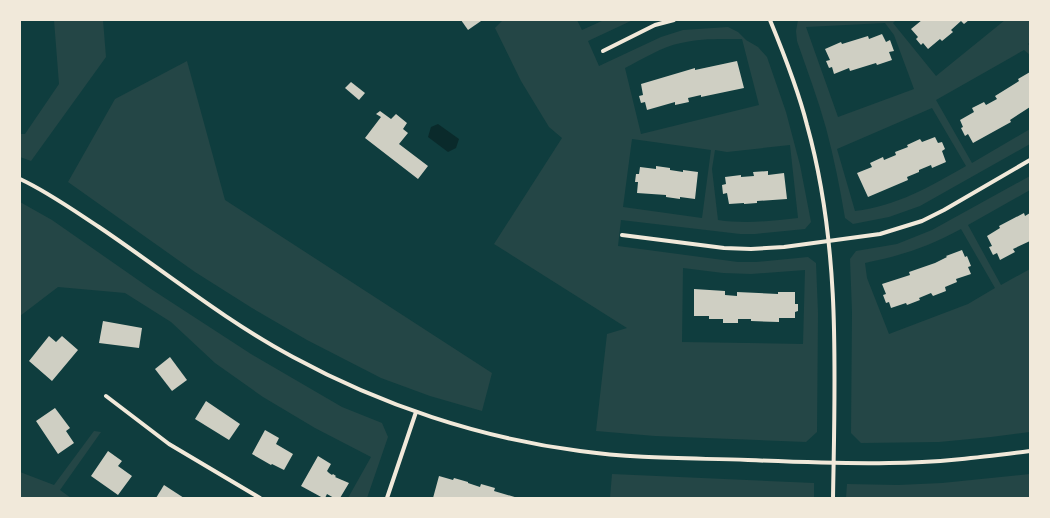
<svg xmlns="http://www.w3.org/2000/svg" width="1050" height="518" viewBox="0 0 1050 518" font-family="'Sofia Sans Condensed',sans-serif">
<rect width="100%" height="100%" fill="#0f3d3e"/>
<!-- green -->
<g fill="#244646" fill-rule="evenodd">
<polygon points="54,20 103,20 106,57 31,161 20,157 20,134 25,134 59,84"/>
<path d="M503 20H577L582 30 604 20H633L588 41 599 66 661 37 683 30 728 27 738 32 746 40 758 47 767 57 786 112 800 165 811 222 805 229 755 234H740L621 220 618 246 738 262H756L808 257 816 263 818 313 817 432 806 442 655 436 596 431 607 334 627 328 494 244 562 138 549 127 521 81 495 28ZM742 39 759 105 641 134 625 68C643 59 661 47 681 43 700 38 722 39 742 39ZM632 139 711 150 702 218 623 207ZM790 145 798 218C771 221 745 224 718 220L712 169 715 150 727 152ZM683 268 723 273 751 274 805 270 803 344 682 342Z"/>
<path d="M798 20H896L893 23 936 76 1005 20H1030V42L1028 44 1030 46V55L1024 50 936 100 972 163 1030 129V144L920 206 889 217 853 224 845 218C840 188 834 158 826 128 818 99 807 70 797 41L796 31ZM885 23 894 35 914 89 838 117 806 27ZM932 108 966 166C929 187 897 206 855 211L837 149Z"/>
<polygon points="187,61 225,200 492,373 482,411 430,396 381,378 307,340 252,308 195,272 68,182 115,99"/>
<path d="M1030 176V190L968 225 1001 285 1030 269V432L991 437 939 442 861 443 851 433 852 312 850 259 856 251 897 244 932 230ZM961 229 995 288 968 304 889 334 867 278 865 263C903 255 928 247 961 229Z"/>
<polygon points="20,202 52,220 151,289 251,354 342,407 382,423 388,437 367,498 348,498 371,457 315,428 263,397 215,363 171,322 125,293 58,287 20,316"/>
<polygon points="94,431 101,432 60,490 71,498 20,498 20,472 54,485"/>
<polygon points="612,474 814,483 814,498 610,498"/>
<polygon points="1030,474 1030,498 846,498 847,484 898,485 942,483"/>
</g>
<!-- water -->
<polygon fill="#0a2a2b" points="438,124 459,139 456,148 448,152 428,137 431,127"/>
<!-- building -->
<g fill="#cfcfc3">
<polygon points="461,20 481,20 481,21 468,30"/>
<polygon points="922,20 969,20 964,24 961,21 951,30 953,32 942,41 940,39 928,49 923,43 921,45 916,39 918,37 911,29"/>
<polygon points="882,34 886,42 890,40 894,51 889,52 892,60 877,65 876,63 850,71 849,68 834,74 832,67 829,68 826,61 830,60 825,49 841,42 842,44 868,36 869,39"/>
<polygon points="737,61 744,88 701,97 701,95 688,98 689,102 675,105 675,102 647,110 645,102 641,103 639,96 643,95 641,84 695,68 695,70"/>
<polygon points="1030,72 1030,107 1010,120 1011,122 973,143 968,134 965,136 961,128 963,127 960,120 974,112 972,108 984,102 986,105 997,99 995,96 1019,81 1018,79"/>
<polygon points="351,82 365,93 359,100 345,88"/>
<polygon points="380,111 391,119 396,114 407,123 403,129 408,133 399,144 428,166 418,179 365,138 381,117 376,114"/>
<polygon points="935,137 938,143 942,142 945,149 942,151 946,162 932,168 931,165 919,170 919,172 907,177 908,180 868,197 857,173 872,167 870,163 883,157 884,160 896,155 895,152 908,147 907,145 920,139 922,142"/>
<polygon points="656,166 670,168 670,170 683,172 683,170 698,172 695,199 680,197 680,199 666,197 666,195 637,193 638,182 635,182 636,174 639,174 640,167 656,169"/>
<polygon points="768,171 768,175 784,173 787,199 757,201 757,203 744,204 744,203 729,204 727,193 723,194 722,185 726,184 725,177 741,175 741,177 754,176 753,172"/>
<polygon points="1024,213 1025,216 1030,213 1030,241 1013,249 1015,252 1000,260 997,253 993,255 989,247 992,246 987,236 1000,228 999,226"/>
<polygon points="962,250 965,257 967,256 971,266 968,267 971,274 956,279 957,282 945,287 946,291 933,296 931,293 919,298 920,300 907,305 906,303 891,308 889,302 886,303 883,295 886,294 882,284 910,275 909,272 935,263 947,257 946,256"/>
<polygon points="694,289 725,291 725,295 737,296 737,292 778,294 778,292 795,292 795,304 798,304 798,311 795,312 795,318 779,318 779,322 751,321 751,319 738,319 738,323 723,323 723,319 709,319 709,316 694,316"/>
<polygon points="103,321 142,328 139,348 99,343"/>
<polygon points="49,336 56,342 62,336 78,350 52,381 29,361"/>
<polygon points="170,357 187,380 172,391 155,369"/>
<polygon points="206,401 240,424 229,440 195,419"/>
<polygon points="55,408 70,428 66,431 74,443 58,454 36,421"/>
<polygon points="265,430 279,438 276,444 293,454 284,470 272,464 271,465 252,454"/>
<polygon points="108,451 122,461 118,466 132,476 118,495 91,476"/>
<polygon points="318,456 331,464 327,471 329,473 332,475 333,474 336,476 335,477 349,483 340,498 334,498 327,494 325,498 323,498 301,486"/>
<polygon points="439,476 453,480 454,478 468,482 468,483 480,487 481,484 495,488 494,491 518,498 433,498"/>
<polygon points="164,485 184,498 156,498"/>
</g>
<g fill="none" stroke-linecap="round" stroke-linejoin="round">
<!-- minor -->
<g stroke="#f1e9da" stroke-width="4">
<path d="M770 20C784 54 798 89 807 125 841 247 835 373 833 498"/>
<polyline points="603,51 655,25 674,20"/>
<path d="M20 179C48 192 73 210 99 227 163 270 224 320 293 357 381 405 480 438 580 451 636 459 692 458 748 460 795 462 842 464 889 463 936 463 983 457 1030 451"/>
<polyline points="622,235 724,248 751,249 784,247 880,234 922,221 944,210 1030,160"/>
<polyline points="106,396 169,444 260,498"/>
<polyline points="387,498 416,412"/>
</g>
</g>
<!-- border -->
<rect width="1050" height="518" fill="none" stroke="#f1e9da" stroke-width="42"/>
</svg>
